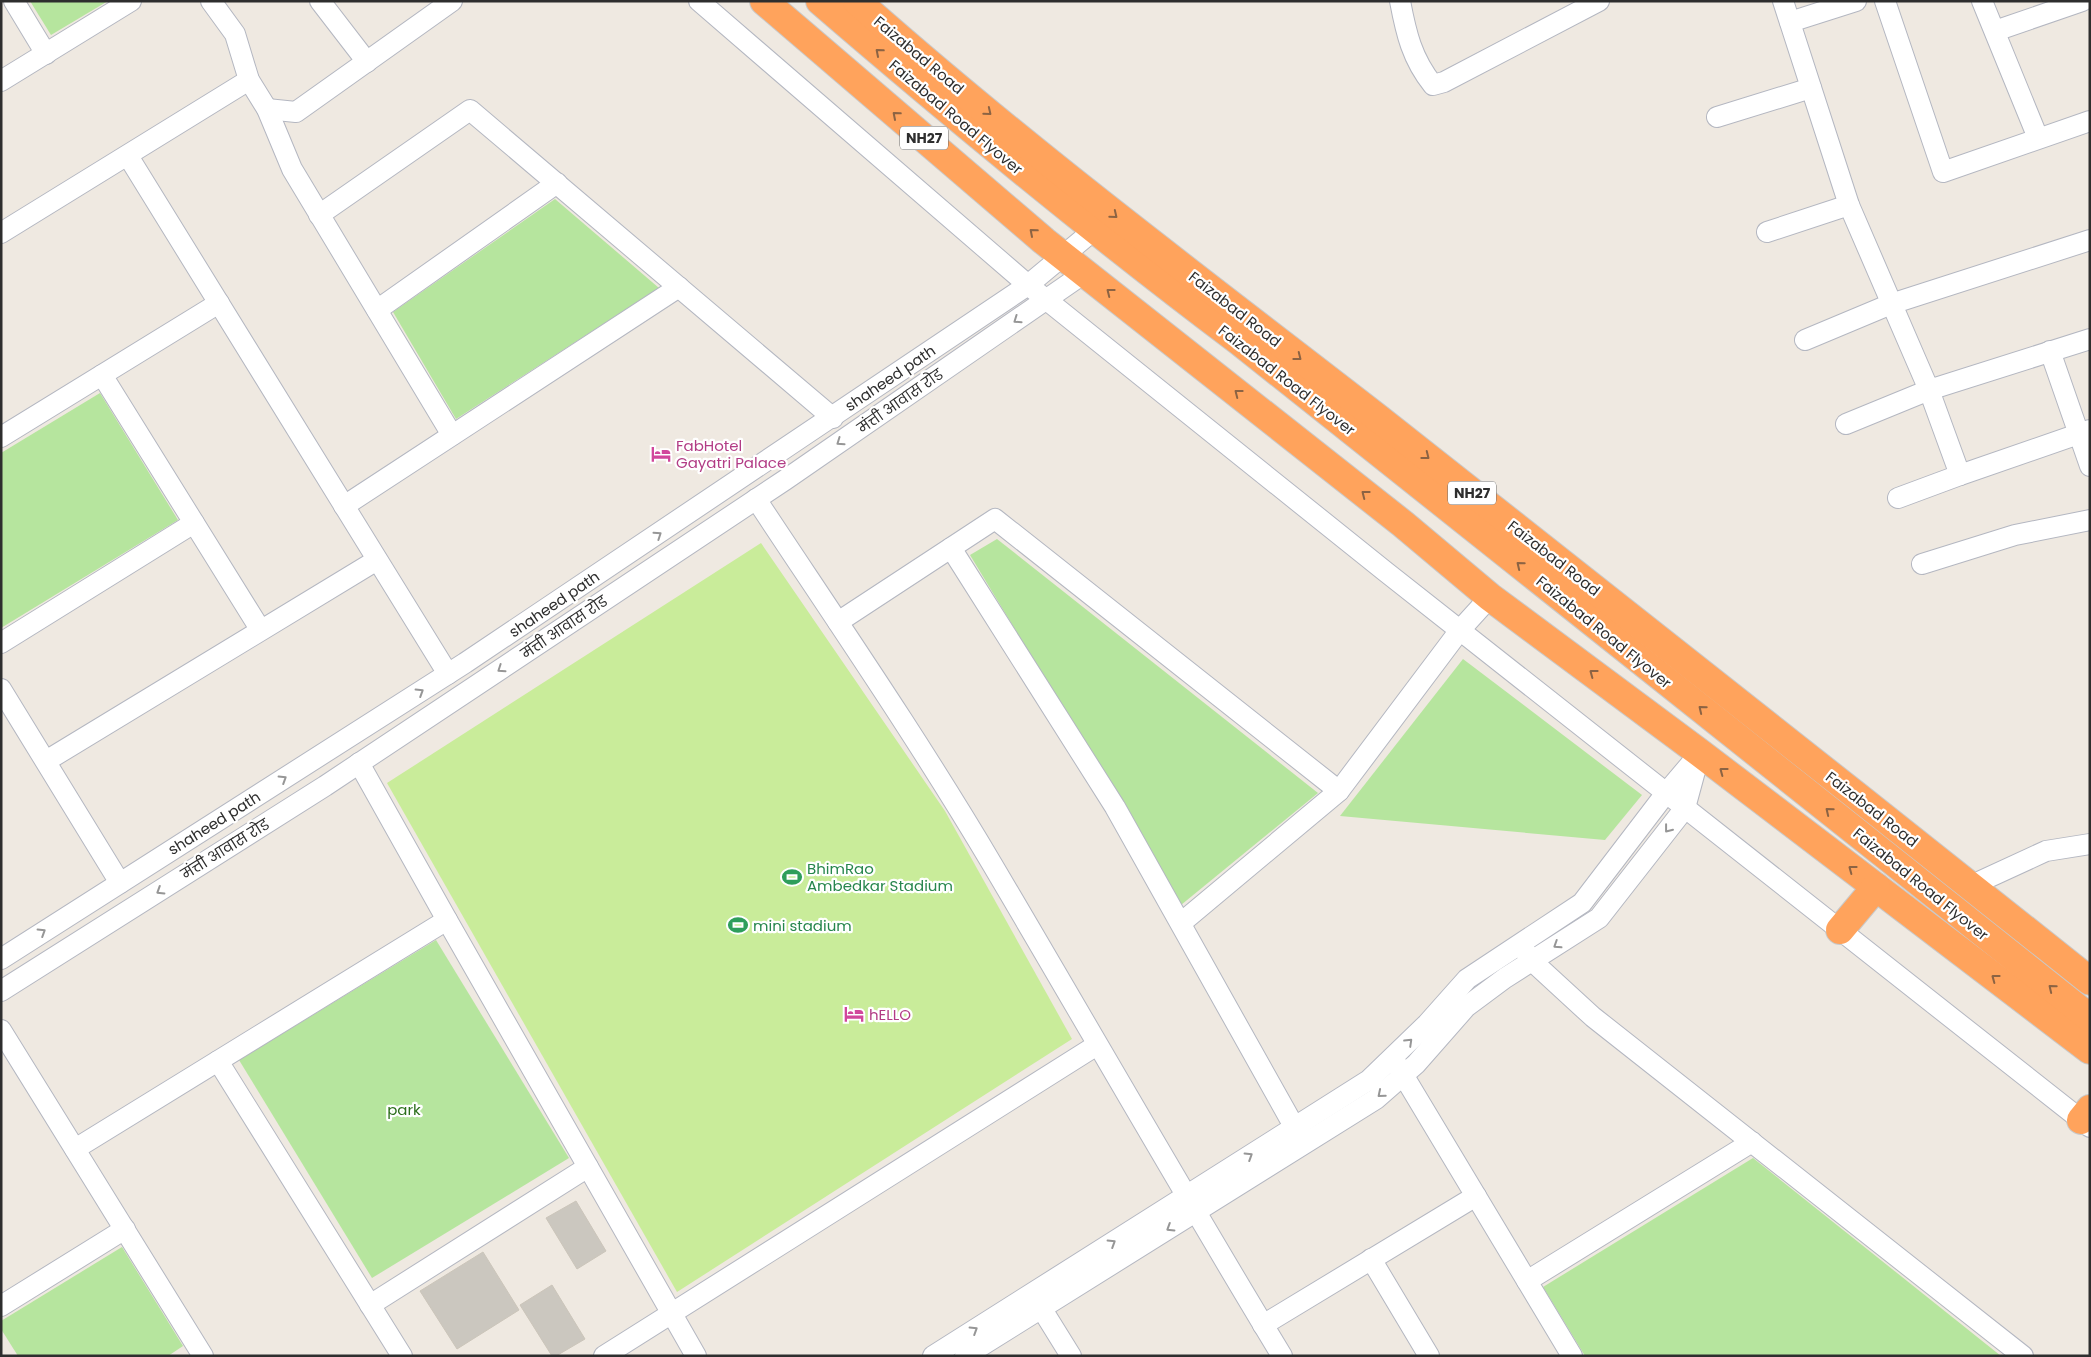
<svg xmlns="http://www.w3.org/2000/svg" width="2091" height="1357" viewBox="0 0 2091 1357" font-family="Poppins,'Noto Sans Devanagari',sans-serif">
<rect width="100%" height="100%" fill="#efe9e1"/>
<!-- green -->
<g fill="#b6e59e">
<polygon points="30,1 108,1 51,35"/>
<polygon points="555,199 659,288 456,419 393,312"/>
<polygon points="100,393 178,520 1,628 1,453"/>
<polygon points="997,539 1318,793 1181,905 970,555"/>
<polygon points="1463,659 1642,795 1605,840 1340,816"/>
<polygon points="436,940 569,1158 372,1278 239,1060"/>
<polygon points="1753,1158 2001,1356 1585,1356 1543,1287"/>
<polygon points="122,1247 183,1346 168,1356 18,1356 1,1329 1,1321"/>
</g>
<!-- pitch -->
<polygon fill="#c9ec9a" points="761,543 945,811 1072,1039 677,1292 387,783"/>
<!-- building -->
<g fill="#cbc7bf" stroke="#cbc5ba">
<polygon points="576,1201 606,1251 577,1269 546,1218"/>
<polygon points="483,1252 519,1310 457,1349 420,1291"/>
<polygon points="552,1285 585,1339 556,1356 552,1356 520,1305"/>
</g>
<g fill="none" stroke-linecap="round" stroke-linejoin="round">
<defs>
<g id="minor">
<polyline points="14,1 46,54"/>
<polyline points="211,1 235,34 249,80 267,109 292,169 452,435"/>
<polyline points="320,1 367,62"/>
<polyline points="699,1 1028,285 1386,572 2090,1127"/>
<path d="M1400 1C1406 33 1412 59 1433 85L1444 82 1599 1"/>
<polyline points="1783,1 1849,205 1929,390 2090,339"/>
<polyline points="1885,1 1943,172 2090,121"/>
<polyline points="1982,1 2038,138"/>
<polyline points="1790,22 1856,1"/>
<polyline points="1995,31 2082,1"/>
<polyline points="1,81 131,1"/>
<polyline points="267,109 296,112 452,1"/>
<polyline points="1717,117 1811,88"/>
<polyline points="128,156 448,674"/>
<polyline points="319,215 470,110 833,418"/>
<polyline points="1767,232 1849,205"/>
<polyline points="1,233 249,80"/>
<polyline points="377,310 557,183"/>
<polyline points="1805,340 1891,304 2090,240"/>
<polyline points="2050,351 2090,466"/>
<polyline points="102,375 260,629"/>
<polyline points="1846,424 1929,390 1960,475 2090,430"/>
<polyline points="1,437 219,303"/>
<polyline points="1898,498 1960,475"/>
<path d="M756 499C836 620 918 739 992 864 1089 1028 1183 1193 1282 1356"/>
<polyline points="344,506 679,287"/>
<polyline points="951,548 1115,807 1300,1137"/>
<polyline points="1922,564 2015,535 2090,520"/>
<polyline points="838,622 995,519 1339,791"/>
<polyline points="1,643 194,523"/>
<polyline points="1,689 120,883"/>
<polyline points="46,761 377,560"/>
<polyline points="359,763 447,920 696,1356"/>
<polyline points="1970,886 2046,851 2090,844"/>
<polyline points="1181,923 1339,791 1460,630 1490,597"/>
<polyline points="1525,951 1532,961 1593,1017 2023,1356"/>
<polyline points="1,959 465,663 1028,285 1094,230"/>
<polyline points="1,991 325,786 785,480 1086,272"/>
<polyline points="1,1030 203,1356"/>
<polyline points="218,1061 402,1356"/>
<polyline points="1396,1063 1572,1356"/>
<polyline points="75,1149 447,920"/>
<polyline points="1371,1259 1429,1356"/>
<polyline points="1527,1281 1752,1142"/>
<polyline points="1035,1298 1071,1356"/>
<polyline points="370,1305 588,1167"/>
<polyline points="1,1306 125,1229"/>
<polyline points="1263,1325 1476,1196"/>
<polyline points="604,1356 1097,1045"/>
<polyline points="933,1356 1369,1080 1427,1024 1467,979 1582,903 1666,793 1700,753"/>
<polyline points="965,1356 1376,1099 1416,1064 1466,1007 1505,978 1599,918 1685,808 1698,760"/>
</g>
<g id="highway">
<polyline points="764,1 1044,241 1403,524 1490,597 1700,753 2090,1050"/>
<path d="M820 1C957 119 1095 233 1239 341L2090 1018"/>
<path d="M857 1C1027 152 1209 287 1388 426 1623 609 1856 796 2090 981"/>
<polyline points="1840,930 1876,887"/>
<polyline points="2081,1120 2090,1109"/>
</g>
</defs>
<!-- minor casing -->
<use href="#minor" stroke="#b4b7c1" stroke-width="22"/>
<!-- highway casing -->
<use href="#highway" stroke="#c9c9c9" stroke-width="30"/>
<!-- minor -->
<use href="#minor" stroke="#fff" stroke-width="20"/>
<!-- highway -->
<use href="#highway" stroke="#ffa35c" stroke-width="28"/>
</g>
<!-- one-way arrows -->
<defs><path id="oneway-chevron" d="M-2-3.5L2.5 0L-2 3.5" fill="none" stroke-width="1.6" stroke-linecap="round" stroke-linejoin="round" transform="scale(1.25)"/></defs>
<g stroke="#8c6343">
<use href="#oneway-chevron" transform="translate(879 52) rotate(-139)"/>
<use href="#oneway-chevron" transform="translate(988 112) rotate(39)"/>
<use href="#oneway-chevron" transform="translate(896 115) rotate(-139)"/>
<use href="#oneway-chevron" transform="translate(1114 215) rotate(39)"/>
<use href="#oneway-chevron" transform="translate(1033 232) rotate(-139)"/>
<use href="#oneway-chevron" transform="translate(1110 292) rotate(-142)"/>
<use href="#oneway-chevron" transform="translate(1298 357) rotate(38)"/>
<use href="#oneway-chevron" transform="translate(1238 393) rotate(-142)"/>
<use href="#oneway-chevron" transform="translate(1426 456) rotate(38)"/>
<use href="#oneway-chevron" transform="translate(1365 494) rotate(-142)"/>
<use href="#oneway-chevron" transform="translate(1520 565) rotate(-141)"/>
<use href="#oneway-chevron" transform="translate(1593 673) rotate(-143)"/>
<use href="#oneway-chevron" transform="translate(1702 709) rotate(-141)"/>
<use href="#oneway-chevron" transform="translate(1723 771) rotate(-143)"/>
<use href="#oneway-chevron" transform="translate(1829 811) rotate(-141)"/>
<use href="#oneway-chevron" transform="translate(1852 869) rotate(-143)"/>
<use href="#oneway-chevron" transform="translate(1995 978) rotate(-143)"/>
<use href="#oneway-chevron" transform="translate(2052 988) rotate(-141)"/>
</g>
<g stroke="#969696">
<use href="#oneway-chevron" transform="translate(1017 320) rotate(145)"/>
<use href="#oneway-chevron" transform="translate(840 442) rotate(145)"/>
<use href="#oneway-chevron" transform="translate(658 535) rotate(-34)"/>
<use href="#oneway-chevron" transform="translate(501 669) rotate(146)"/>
<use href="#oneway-chevron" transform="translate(420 692) rotate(-32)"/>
<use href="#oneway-chevron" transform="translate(283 779) rotate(-32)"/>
<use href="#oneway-chevron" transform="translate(1668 829) rotate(128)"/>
<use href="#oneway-chevron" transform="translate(160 891) rotate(148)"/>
<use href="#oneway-chevron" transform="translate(42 932) rotate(-32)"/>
<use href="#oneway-chevron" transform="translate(1557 945) rotate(147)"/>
<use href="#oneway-chevron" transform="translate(1409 1042) rotate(-44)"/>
<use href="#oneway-chevron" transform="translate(1381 1094) rotate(140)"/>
<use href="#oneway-chevron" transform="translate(1249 1156) rotate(-32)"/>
<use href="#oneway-chevron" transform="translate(1170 1228) rotate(148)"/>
<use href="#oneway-chevron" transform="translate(1112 1243) rotate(-32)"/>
<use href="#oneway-chevron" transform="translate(974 1330) rotate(-32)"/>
</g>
<!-- icons -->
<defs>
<symbol id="hotel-bare" viewBox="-9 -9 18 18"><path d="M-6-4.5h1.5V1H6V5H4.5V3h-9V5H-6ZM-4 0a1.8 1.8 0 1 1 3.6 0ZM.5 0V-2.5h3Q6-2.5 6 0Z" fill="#d1479c" stroke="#fff" stroke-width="2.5" paint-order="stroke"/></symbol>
<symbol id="stadium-bare" viewBox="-9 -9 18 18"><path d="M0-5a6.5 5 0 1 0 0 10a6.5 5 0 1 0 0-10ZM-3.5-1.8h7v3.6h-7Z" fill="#2e9e5b" stroke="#fff" stroke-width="2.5" paint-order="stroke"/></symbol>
</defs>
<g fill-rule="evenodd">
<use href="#hotel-bare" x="647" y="440" width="28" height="28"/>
<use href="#stadium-bare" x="778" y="863" width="28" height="28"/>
<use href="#stadium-bare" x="724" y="911" width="28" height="28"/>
<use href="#hotel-bare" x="840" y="1000" width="28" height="28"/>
</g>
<g text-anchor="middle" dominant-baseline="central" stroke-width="4.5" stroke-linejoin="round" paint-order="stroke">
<!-- shield labels -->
<g fill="#fff" stroke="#6d6d6d" stroke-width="1">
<rect x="900" y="126.5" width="48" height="23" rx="4"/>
<rect x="1448" y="481.5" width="48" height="23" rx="4"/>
</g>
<g font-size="14" font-weight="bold" fill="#2e2e2e">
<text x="924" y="138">NH27</text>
<text x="1472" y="493">NH27</text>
</g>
<!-- street labels -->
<g font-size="15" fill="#2e2e2e" stroke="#fff">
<text transform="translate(919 55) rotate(40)">Faizabad Road</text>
<text transform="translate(956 117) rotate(40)">Faizabad Road Flyover</text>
<text transform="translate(1235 309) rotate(38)">Faizabad Road</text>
<text transform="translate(890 378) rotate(-34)">shaheed path</text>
<text transform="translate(1287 380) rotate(38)">Faizabad Road Flyover</text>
<text transform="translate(900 401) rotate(-35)">मंत्ती आवास रोड</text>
<text transform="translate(1554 558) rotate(38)">Faizabad Road</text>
<text transform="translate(554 604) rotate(-34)">shaheed path</text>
<text transform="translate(564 627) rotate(-34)">मंत्ती आवास रोड</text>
<text transform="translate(1604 632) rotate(39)">Faizabad Road Flyover</text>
<text transform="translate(1872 809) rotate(38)">Faizabad Road</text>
<text transform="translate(214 823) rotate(-32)">shaheed path</text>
<text transform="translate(225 849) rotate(-32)">मंत्ती आवास रोड</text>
<text transform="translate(1921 884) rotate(39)">Faizabad Road Flyover</text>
</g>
<!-- hotel labels -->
<g font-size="15" fill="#b23c85" stroke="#fff" text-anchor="start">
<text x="676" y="445">FabHotel<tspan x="676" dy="17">Gayatri Palace</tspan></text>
<text x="869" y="1014">hELLO</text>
</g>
<!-- leisure labels -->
<g font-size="15" fill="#27864d" stroke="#fff" text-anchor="start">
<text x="807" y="868">BhimRao<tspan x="807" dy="17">Ambedkar Stadium</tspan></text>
<text x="753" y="925">mini stadium</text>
</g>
<!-- park labels -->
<g font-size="15" fill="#2c6e1b" stroke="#fff">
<text x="404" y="1109">park</text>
</g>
</g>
<!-- border -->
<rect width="2091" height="1357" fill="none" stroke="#2e2e2e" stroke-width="5"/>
</svg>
